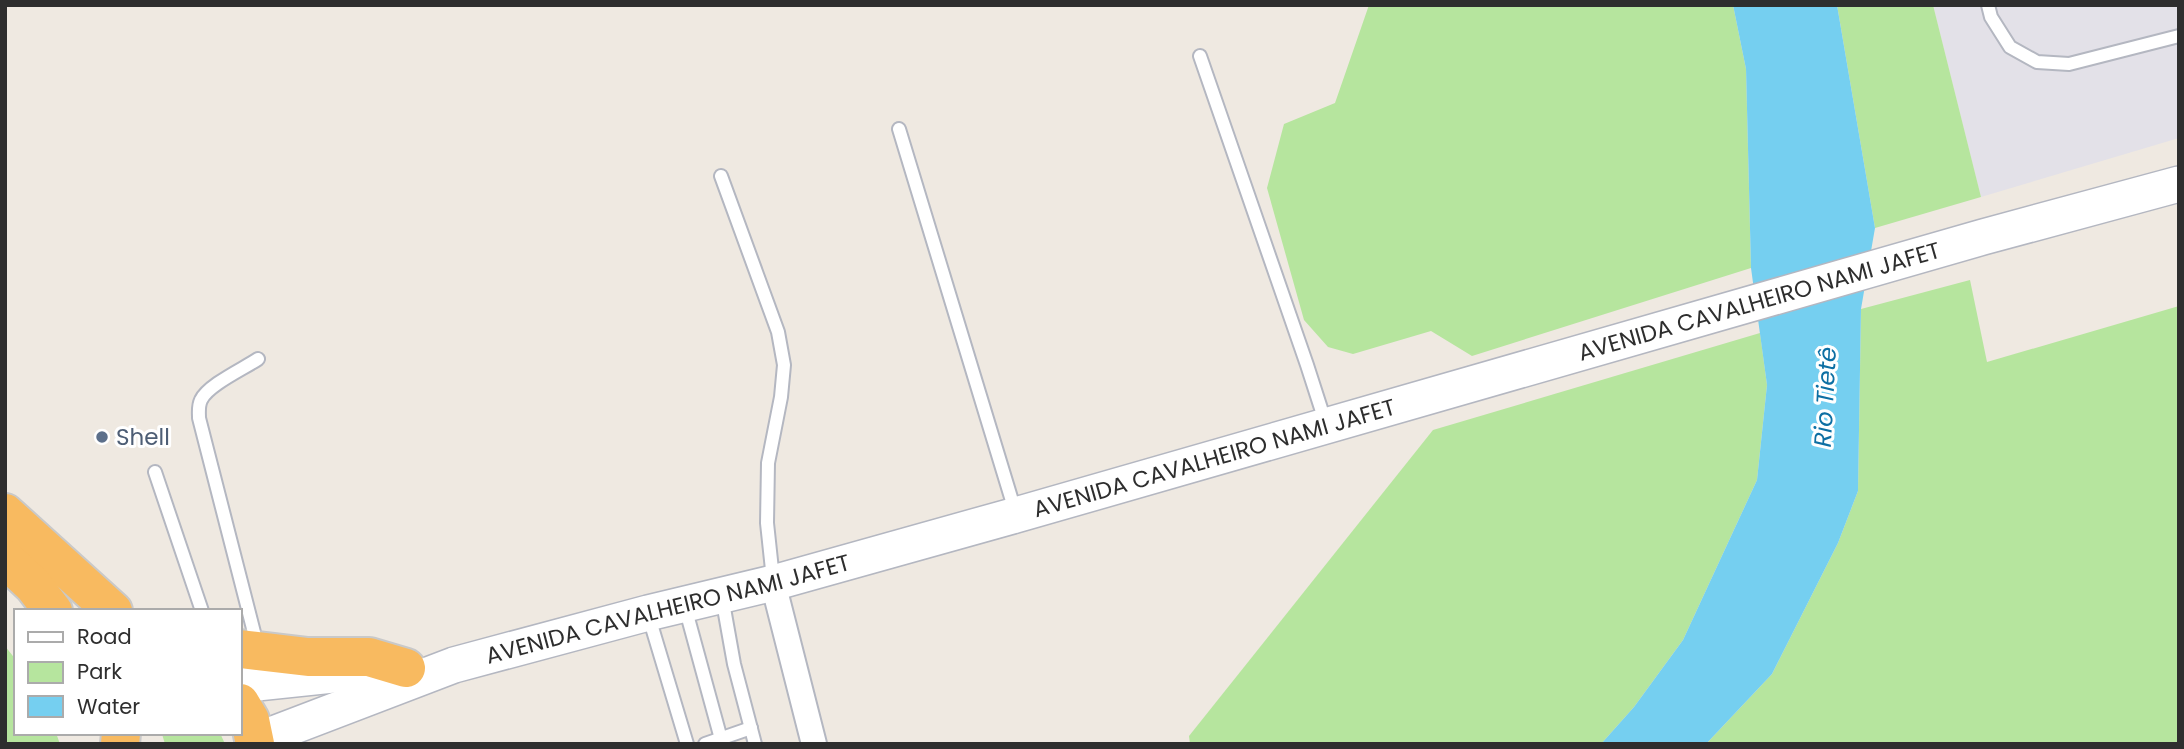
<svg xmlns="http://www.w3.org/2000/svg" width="2184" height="749" viewBox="0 0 2184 749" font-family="Poppins,sans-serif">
<rect width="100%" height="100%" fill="#efe9e1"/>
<!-- industrial -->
<polygon fill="#e3e1e8" points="1933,5 2179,5 2179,138 1981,197"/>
<!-- green -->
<g fill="#b6e59e">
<polygon points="1369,5 1733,5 1746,69 1751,268 1472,356 1431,331 1353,354 1328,347 1304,320 1267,188 1284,124 1335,103"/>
<polygon points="1837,5 1933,5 1981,197 1875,228"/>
<polygon points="1970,280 1987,362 2179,306 2179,744 1706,744 1772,674 1838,543 1858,491 1861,309"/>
<polygon points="1760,333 1767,385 1757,480 1683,640 1634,707 1601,744 1190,744 1189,736 1433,430"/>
<polygon points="5,646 16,660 16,733 56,733 60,744 5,744"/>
<polygon points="220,733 225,744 165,744 162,734"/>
</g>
<!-- water -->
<polygon fill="#75cff0" points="1733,5 1837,5 1875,228 1861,309 1858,491 1838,543 1772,674 1706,744 1601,744 1634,707 1683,640 1757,480 1767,385 1751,268 1746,69"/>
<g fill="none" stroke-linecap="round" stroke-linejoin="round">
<defs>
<g id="service">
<polyline points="1988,5 1991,17 2010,47 2037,62 2069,64 2179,36"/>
<polyline points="1200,56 1307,365 1326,424"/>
<polyline points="899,129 1016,514"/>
<polyline points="721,176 778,332 784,365 781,397 768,463 767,523 773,579"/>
<path d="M258 359C243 369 208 385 201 400 198 406 199 412 199 418L258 648"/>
<polyline points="155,472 202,611"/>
<polyline points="722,597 734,664 755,744"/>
<polyline points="685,607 721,739"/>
<polyline points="648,614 687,744"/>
<polyline points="705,744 751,728"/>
</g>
<polyline id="minor" points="773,583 814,744"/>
<g id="secondary">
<polyline points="240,685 371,671"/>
<path id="s1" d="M255 741 454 665 648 613 773 583 1016 515 1983 237 2179 184"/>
</g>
<g id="trunk">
<polyline points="5,513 113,611"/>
<polyline points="5,559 33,585 53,611"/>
<polyline points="240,649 308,657 369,657 406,668"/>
<polyline points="240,703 250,720 255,744"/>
<polyline points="120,744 121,733"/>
</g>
</defs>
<!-- service casing -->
<use href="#service" stroke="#b4b7c1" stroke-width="16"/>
<!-- minor casing -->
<use href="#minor" stroke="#b4b7c1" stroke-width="28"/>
<!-- secondary casing -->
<use href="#secondary" stroke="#b4b7c1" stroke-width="38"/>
<!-- trunk casing -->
<use href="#trunk" stroke="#c9c9c9" stroke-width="42"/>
<!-- service -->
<use href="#service" stroke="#fff" stroke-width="12"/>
<!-- minor -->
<use href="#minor" stroke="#fff" stroke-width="24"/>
<!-- secondary -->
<use href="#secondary" stroke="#fff" stroke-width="35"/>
<!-- trunk -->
<use href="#trunk" stroke="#f8ba60" stroke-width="38"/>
</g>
<!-- markers -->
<circle fill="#5c6f8a" stroke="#fff" stroke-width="2.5" cx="102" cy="437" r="7"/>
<g text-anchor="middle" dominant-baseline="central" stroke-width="6" stroke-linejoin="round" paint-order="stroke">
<!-- street labels -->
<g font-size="23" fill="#2e2e2e" stroke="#fff">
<text stroke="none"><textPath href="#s1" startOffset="1568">AVENIDA CAVALHEIRO NAMI JAFET</textPath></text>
<text stroke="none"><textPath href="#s1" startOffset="1001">AVENIDA CAVALHEIRO NAMI JAFET</textPath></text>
<text stroke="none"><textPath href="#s1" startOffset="434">AVENIDA CAVALHEIRO NAMI JAFET</textPath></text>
</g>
<!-- service labels -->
<g font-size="23" fill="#4e5e75" stroke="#fff" text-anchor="start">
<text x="116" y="437">Shell</text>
</g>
<!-- water labels -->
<g font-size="24" font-style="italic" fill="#0d6fa3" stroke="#fff">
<text transform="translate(1825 397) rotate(-87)">Rio Tietê</text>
</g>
</g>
<!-- border -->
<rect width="2184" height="749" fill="none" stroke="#2e2e2e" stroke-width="14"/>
<!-- legend -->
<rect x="14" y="609" width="228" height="126" fill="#ffffff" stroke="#ababab" stroke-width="2"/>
<rect x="28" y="632" width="35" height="10" fill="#ffffff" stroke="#ababab" stroke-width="2"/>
<text x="77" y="644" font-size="21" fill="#2e2e2e">Road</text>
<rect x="28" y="662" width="35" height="21" fill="#b6e59e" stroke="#ababab" stroke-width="2"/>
<text x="77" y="679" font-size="21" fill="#2e2e2e">Park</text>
<rect x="28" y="696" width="35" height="21" fill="#75cff0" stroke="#ababab" stroke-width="2"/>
<text x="77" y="714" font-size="21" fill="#2e2e2e">Water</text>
</svg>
